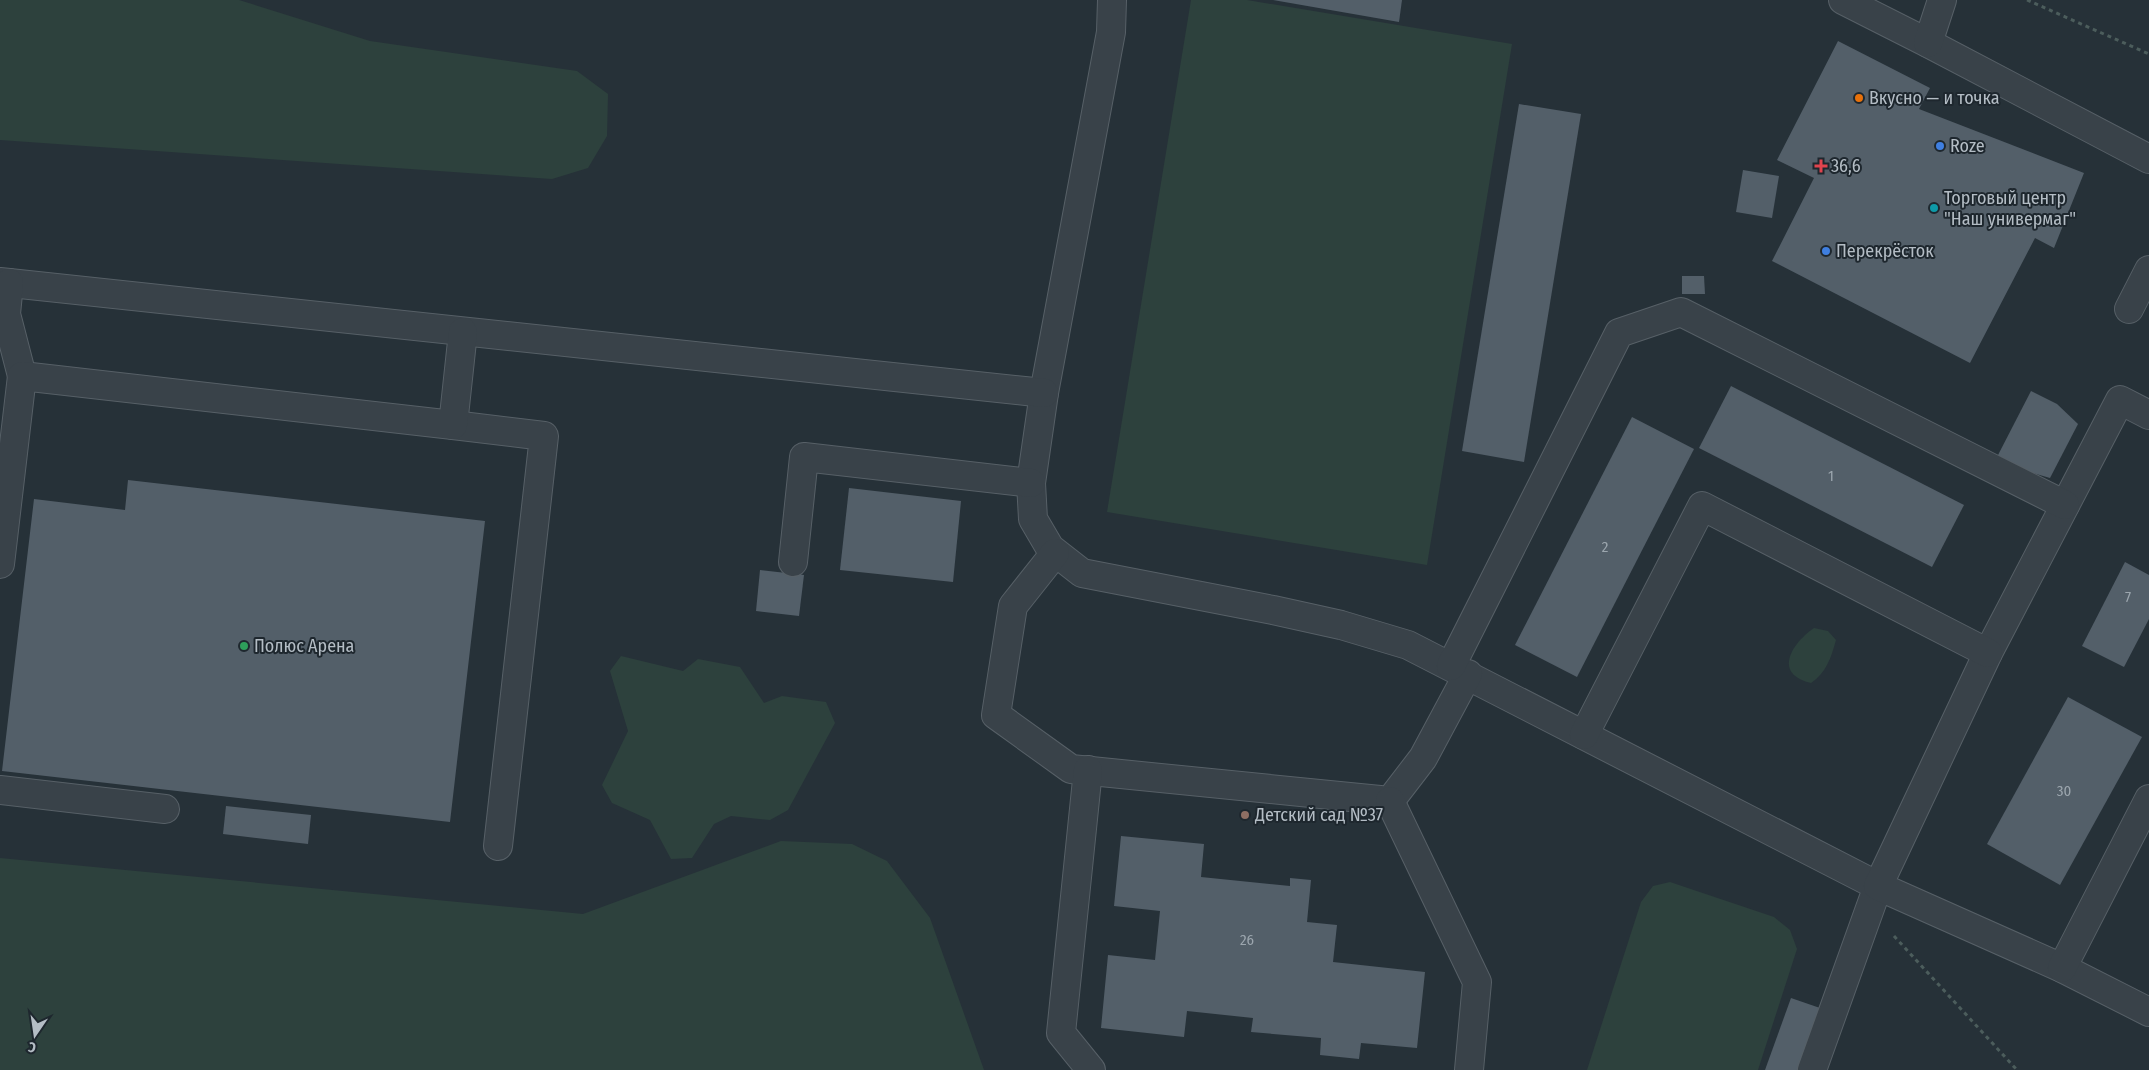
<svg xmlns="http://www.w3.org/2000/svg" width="2149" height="1070" viewBox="0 0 2149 1070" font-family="'Fira Sans Condensed',sans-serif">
<rect width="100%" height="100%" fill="#263138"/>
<!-- green -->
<g fill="#2d413d">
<polygon points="0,0 239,0 370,41 577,71 608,94 607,136 588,168 552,179 0,140"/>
<polygon points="1191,0 1247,0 1512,44 1427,565 1107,512"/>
<path d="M1814 628 1828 631 1836 640C1831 658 1826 673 1811 683 1772 674 1792 643 1814 628Z"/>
<polygon points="621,656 683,671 698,659 740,667 764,703 782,696 826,702 835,723 788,810 770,820 731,816 714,824 692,858 671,859 650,820 612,803 602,785 628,731 610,671"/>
<polygon points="781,841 852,844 887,861 930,918 984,1070 0,1070 0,858 583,914"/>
<polygon points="1670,882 1774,917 1790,930 1797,949 1758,1070 1587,1070 1641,902 1653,886"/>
</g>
<!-- building -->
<g fill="#535f69">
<polygon points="1273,0 1402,0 1399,22"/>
<polygon points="1838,41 1930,88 1919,109 2084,173 2054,248 2035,238 1970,363 1772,261 1814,178 1777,160"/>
<polygon points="1519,104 1581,114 1524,462 1462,451"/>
<polygon points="1743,170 1779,176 1772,218 1736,212"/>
<polygon points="1682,276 1704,276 1705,294 1682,294"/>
<polygon points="1731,386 1964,505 1932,567 1699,448"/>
<polygon points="2031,391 2057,404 2078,424 2050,478 2023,470 1997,457"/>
<polygon points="1632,417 1694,449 1577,677 1515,645"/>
<polygon points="128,480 485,521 450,822 2,771 34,499 125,510"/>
<polygon points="849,488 961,501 953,582 840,570"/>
<polygon points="2125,562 2149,575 2149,619 2124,667 2082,646"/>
<polygon points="760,570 804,575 799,616 756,611"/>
<polygon points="2068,697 2142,737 2060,885 1987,844"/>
<polygon points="226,806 311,815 308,844 223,834"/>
<polygon points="1121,836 1204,844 1201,877 1290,886 1290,878 1311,880 1307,922 1337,925 1333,962 1425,972 1417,1048 1361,1043 1359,1059 1320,1055 1321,1038 1251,1032 1253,1018 1187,1011 1184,1037 1101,1028 1108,955 1155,960 1160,911 1114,906"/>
<polygon points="1791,998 1820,1008 1798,1070 1765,1070"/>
</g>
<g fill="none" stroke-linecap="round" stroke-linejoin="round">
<defs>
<g id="minor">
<polyline points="1112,0 1111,32 1044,393 1031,483 1033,519 1050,548 1082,573 1273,610 1341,625 1408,645 1878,886 1812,1070"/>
<polyline points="1843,0 1928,43 2149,159"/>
<polyline points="1928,43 1942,0"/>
<polyline points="0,282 1044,393"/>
<polyline points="9,283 6,314 22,376"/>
<polyline points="2129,309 2149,270"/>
<polyline points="2149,415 2120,400 1988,653 1878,886 2062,968 2149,1012"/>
<polyline points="453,425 544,436 498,846"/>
<polyline points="1055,553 1013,606 996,715 1071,769 1390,801 1423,758 1468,674"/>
<polyline points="793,562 804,457 1031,483"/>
<polyline points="0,564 22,376 453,425 463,332"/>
<polyline points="1451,666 1619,333 1681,312 2065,505"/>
<polyline points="1584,735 1702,506 1988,653"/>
<polyline points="1088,770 1061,1033 1091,1070"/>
<polyline points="0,790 165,809"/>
<polyline points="1390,801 1477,982 1469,1070"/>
<polyline points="2062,968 2149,799"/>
</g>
</defs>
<!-- minor casing -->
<use href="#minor" stroke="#576067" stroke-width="30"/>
<!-- path -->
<g stroke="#4c5d5c" stroke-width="3" stroke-dasharray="4 4" stroke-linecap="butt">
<polyline points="2027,0 2149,54"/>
<polyline points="1894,936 2017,1070"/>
</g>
<!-- minor -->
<use href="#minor" stroke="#394249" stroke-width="28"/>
</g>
<!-- markers -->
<circle fill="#e8710a" stroke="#1e272e" stroke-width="2" cx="1859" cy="98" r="5"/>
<g fill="#3f7fe0" stroke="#1e272e" stroke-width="2">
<circle cx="1940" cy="146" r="5"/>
<circle cx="1826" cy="251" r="5"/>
</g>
<path fill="#e0444e" stroke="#1e272e" stroke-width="2" d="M1818.5 158.5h5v5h5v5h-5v5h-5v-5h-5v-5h5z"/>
<circle fill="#0f9aa8" stroke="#1e272e" stroke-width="2" cx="1934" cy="208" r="5"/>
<circle fill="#2e9e5b" stroke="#1e272e" stroke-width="2" cx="244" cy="646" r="5"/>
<circle fill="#8d6e63" stroke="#1e272e" stroke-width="2" cx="1245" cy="815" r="5"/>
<g text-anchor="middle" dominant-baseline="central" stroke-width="4" stroke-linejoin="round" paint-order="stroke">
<!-- number labels -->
<g font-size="15" fill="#9ca6ae">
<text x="1831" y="476">1</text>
<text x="1605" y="547">2</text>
<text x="2128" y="597">7</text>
<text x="2064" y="791">30</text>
<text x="1247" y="940">26</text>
</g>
<!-- poi labels -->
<g font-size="18" fill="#b4bdc5" stroke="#1e272e" text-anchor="start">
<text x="1869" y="98">Вкусно — и точка</text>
<text x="1950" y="146">Roze</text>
<text x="1831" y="166">36,6</text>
<text x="1944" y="198">Торговый центр<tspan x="1944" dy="21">"Наш универмаг"</tspan></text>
<text x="1836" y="251">Перекрёсток</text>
<text x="254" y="646">Полюс Арена</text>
<text x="1255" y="815">Детский сад №37</text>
</g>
</g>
<!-- north arrow -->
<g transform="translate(35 1035) rotate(193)" stroke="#1e272e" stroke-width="4" paint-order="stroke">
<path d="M0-4L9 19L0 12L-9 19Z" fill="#b4bdc5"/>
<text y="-8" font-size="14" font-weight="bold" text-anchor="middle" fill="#b4bdc5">С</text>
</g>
</svg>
